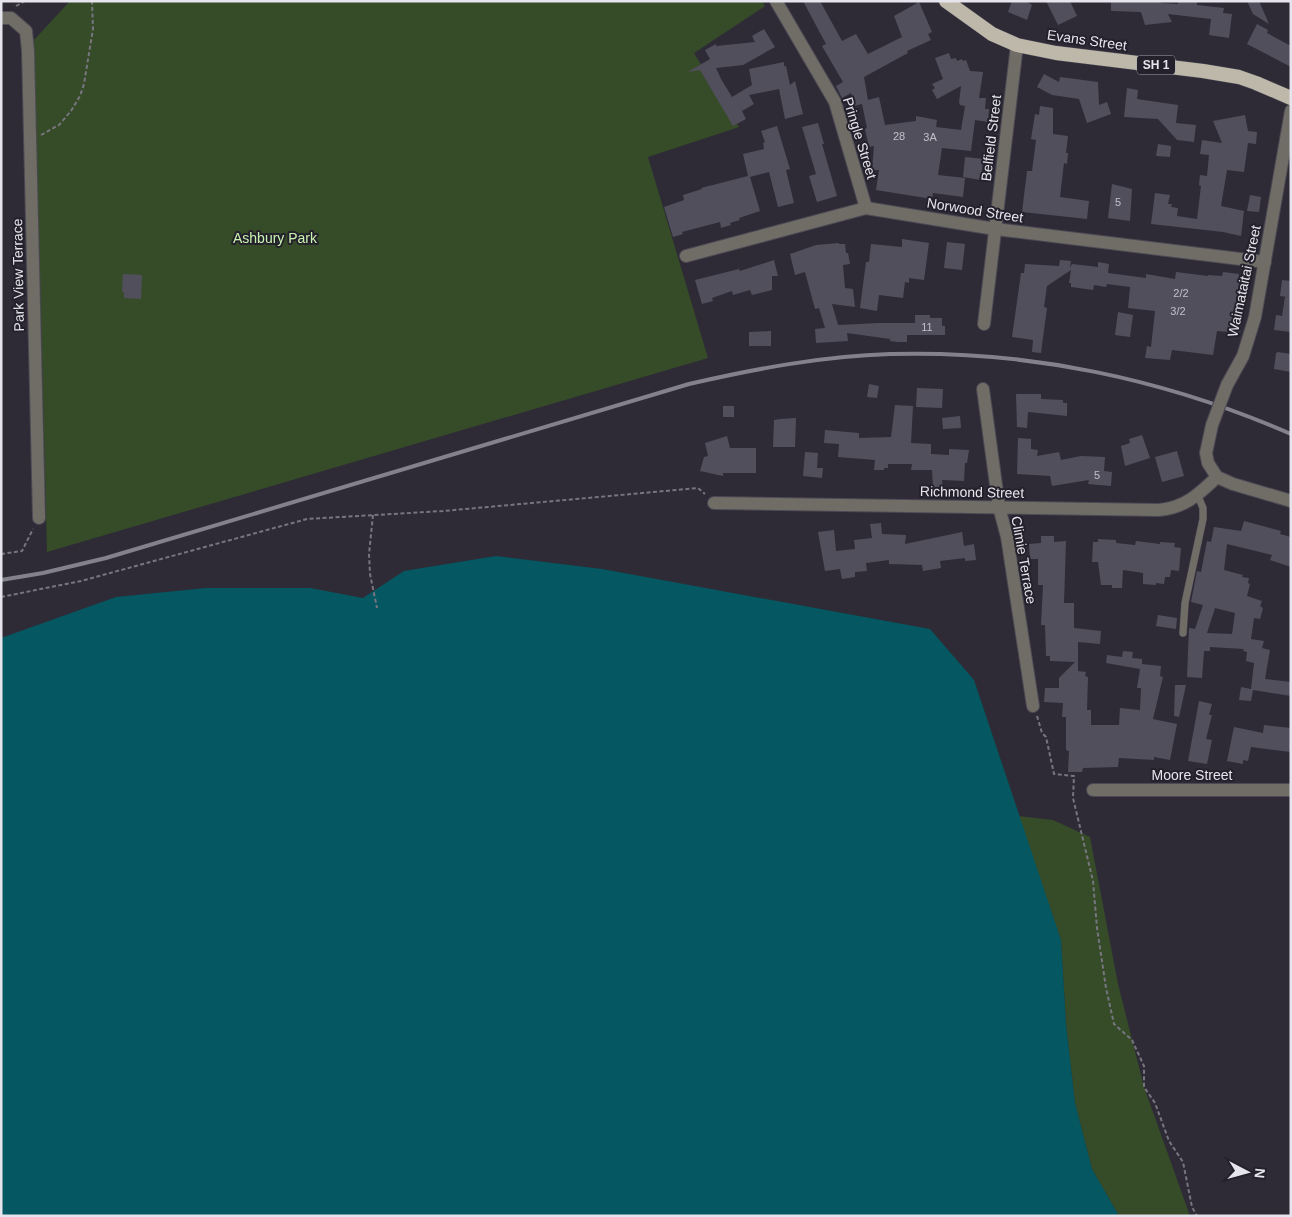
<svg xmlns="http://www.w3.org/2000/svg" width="1292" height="1217" viewBox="0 0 1292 1217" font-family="Arial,sans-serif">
<rect width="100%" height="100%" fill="#2e2b37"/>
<!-- green -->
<g fill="#364c28">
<polygon points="70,1 762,1 765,6 694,53 739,127 648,157 708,358 47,552 34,40"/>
<polygon points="1018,816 1053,820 1090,837 1118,984 1144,1087 1190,1216 1119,1216 1092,1169 1075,1103 1066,1024 1061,940"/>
</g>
<!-- water -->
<polygon fill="#055761" points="496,556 602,569 930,629 974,680 1061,940 1066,1024 1075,1103 1092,1169 1119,1216 1,1216 1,638 116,597 206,588 310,588 363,598 404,571"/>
<!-- building -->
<g fill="#524f5d" fill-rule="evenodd">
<polygon points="803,1 820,1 842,41 856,34 868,54 902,37 894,16 919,2 932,32 928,34 931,40 907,51 908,53 864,77 868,100 879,97 885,125 916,121 916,116 937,120 936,127 961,130 965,106 960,105 960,104 959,103 961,86 937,99 932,90 935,88 932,84 943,79 935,58 949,53 951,59 956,58 957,61 962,59 963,61 966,60 970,71 983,72 979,98 986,98 985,109 989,109 988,122 975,120 971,151 942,148 938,175 965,178 963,197 933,193 932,199 876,190 879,170 872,170 874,146 869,147 865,129 867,128 862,104 854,106 851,93 842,98 836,86 843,82 822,46 826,44"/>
<polygon points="1012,1 1026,1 1032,5 1027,20 1008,12"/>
<polygon points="1046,1 1070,1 1077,16 1058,25"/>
<polygon points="1111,1 1160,1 1161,3 1178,4 1178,1 1197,1 1197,5 1224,8 1223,13 1232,14 1229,38 1209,35 1211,19 1168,14 1172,22 1145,25 1141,12 1111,11"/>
<polygon points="1247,1 1259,1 1269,24 1253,14"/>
<polygon points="1257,24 1268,30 1267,33 1291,46 1291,67 1247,44"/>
<polygon points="764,29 775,47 743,65 716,68 721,79 732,97 752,85 749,69 784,62 784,66 786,66 790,85 795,81 803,114 785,119 779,89 749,95 754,104 742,111 746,119 733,126 700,70 688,72 710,59 705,50 716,44 716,46 755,42 752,36"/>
<polygon points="1044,74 1059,82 1060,77 1098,82 1099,105 1107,102 1111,114 1087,123 1079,99 1052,95 1037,87"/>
<polygon points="1127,88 1138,90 1137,99 1178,105 1176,123 1196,125 1194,142 1177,140 1158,119 1124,117"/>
<polygon points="1040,106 1053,108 1053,134 1068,136 1066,153 1068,153 1067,164 1064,163 1060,197 1089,201 1087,219 1022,212 1027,171 1032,171 1036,140 1031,139 1035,114 1039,115"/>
<polygon points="1245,115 1248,131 1257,132 1256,144 1248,143 1244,172 1227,170 1221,206 1244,211 1241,236 1223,232 1151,224 1155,193 1170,195 1168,204 1172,204 1171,207 1178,208 1177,216 1197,219 1201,186 1199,185 1200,175 1207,176 1209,155 1200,154 1202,140 1222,143 1213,121"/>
<polygon points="818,123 824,144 822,144 837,196 817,202 809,176 816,174 802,127"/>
<polygon points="777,126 790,169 786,170 794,203 778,207 769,172 750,177 760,211 739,218 740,220 730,223 731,225 721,228 720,222 682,232 683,234 673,237 664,207 684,200 683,195 702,189 701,188 748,176 743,154 764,149 763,143 765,142 761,131"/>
<polygon points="1158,144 1171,146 1170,157 1156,156"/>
<polygon points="965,157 983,159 981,180 963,177"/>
<polygon points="1112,184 1132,189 1130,221 1108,218"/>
<polygon points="1250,195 1261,197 1259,212 1247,211"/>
<polygon points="902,239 929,243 924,280 909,278 909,283 905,282 903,298 879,295 877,311 860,308 866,262 869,262 871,244 902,247"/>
<polygon points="947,242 965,244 962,270 944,268"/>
<polygon points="839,243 839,244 845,244 846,253 848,253 850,264 843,265 845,288 853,289 855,307 832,304 838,325 879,323 915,323 915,315 930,315 930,318 942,318 942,326 945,326 945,335 907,335 907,342 898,342 890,341 890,339 847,333 848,341 816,343 815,329 825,328 819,308 815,309 805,272 795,275 790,254 816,245"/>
<polygon points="774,260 778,276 772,276 772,290 752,295 750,290 733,295 732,291 712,298 713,301 702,304 695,280 739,269 740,271"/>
<polygon points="1060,260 1071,261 1070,268 1072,264 1098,267 1098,262 1109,264 1108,273 1146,278 1146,274 1175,279 1176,272 1208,276 1208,275 1222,276 1223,272 1239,274 1239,278 1242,278 1239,303 1243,304 1240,333 1217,331 1213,355 1172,350 1170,360 1145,358 1147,346 1151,347 1155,311 1128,308 1130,287 1107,284 1106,287 1094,285 1093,290 1071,287 1071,283 1069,283 1071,270 1047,286 1044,307 1047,308 1041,353 1032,352 1033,340 1012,337 1021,273 1024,273 1025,264 1059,266"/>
<polygon points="123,274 142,275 141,299 124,298 124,292 122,292"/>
<polygon points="1282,280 1291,281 1291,332 1274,330 1276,315 1282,316 1285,297 1287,297 1280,296"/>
<polygon points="1118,312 1133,315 1130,337 1115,335"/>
<polygon points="771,331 771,346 749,346 749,332"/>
<polygon points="1278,352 1291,354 1291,372 1274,369 1276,353"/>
<polygon points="869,384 879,386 877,398 867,397"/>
<polygon points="917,388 943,389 942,408 916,407"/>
<polygon points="1016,394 1041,394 1041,399 1063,400 1063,403 1067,403 1067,416 1028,412 1027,428 1017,427"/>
<polygon points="895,405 913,406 911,443 931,444 931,454 949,455 949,449 969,450 967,463 965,463 964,481 942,480 943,487 933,488 932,470 911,470 912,464 888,464 888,468 884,468 884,470 874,470 875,460 838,457 839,444 824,443 825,430 859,433 859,438 891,437"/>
<rect x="723" y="406" width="11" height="11"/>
<polygon points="960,416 961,428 943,429 942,418"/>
<polygon points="796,418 795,447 773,447 774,420 780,419"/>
<polygon points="1142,435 1150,458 1125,466 1121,446 1130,443 1129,439"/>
<polygon points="727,436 730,448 756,448 756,473 723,473 723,476 700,471 704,457 708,456 705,443"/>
<polygon points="1018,438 1031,439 1031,449 1038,450 1037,456 1059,452 1061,460 1081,456 1105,457 1104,471 1112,472 1111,486 1088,484 1089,480 1052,486 1050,476 1017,474"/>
<polygon points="1177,451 1184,476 1162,482 1155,457"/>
<polygon points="805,452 818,453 817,468 823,468 822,478 803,476"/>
<path d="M1244 521 1281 531 1280 534 1291 537V567L1270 560 1272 555 1227 544 1224 570 1243 575 1242 577 1249 578 1248 583 1250 584 1247 596 1262 601 1260 606 1263 608 1260 619 1254 618 1251 639 1264 641 1262 648 1270 650 1265 679 1291 682V696L1253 690 1251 701 1239 700 1241 687 1251 689 1254 663 1246 661 1247 652 1243 651 1244 649 1210 647V651H1204L1202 678 1187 677 1189 628 1195 629 1203 605 1191 602 1197 571 1201 572 1207 541 1211 542 1214 527 1241 531ZM1215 608 1235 613 1232 634 1207 633Z"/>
<polygon points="881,523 882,534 906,535 905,544 962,532 964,546 974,544 976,560 965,561 965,558 940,561 941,568 923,571 922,565 889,564 889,560 866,563 867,571 855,572 855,577 842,579 840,569 825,571 818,532 834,530 836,551 855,549 854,540 872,538 870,524"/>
<polygon points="1041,536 1054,536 1054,542 1066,541 1064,603 1074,603 1074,628 1101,631 1100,644 1078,642 1078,671 1086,672 1085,676 1088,677 1087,710 1091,710 1091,725 1119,725 1120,708 1140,710 1141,688 1137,688 1140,669 1106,663 1107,655 1122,657 1123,651 1133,652 1132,658 1142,659 1142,664 1161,666 1160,676 1163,677 1153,719 1177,724 1170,760 1154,757 1154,760 1119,758 1118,767 1083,768 1082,772 1068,772 1069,751 1066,750 1066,717 1062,717 1063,703 1044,702 1045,688 1059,688 1059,678 1075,662 1050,661 1050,656 1046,656 1045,625 1041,625 1043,585 1038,585 1038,559 1030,559 1029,544 1041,543"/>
<polygon points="1098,539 1116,540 1116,543 1135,545 1136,541 1160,544 1160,542 1175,543 1174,547 1181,548 1179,571 1171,570 1170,577 1165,577 1164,584 1156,583 1156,585 1143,584 1143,573 1123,570 1122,588 1112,588 1112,585 1101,585 1098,562 1092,562 1093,542 1098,542"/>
<polygon points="1158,615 1177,618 1176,629 1156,626"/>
<polygon points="1175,685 1186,685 1179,717 1174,716"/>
<polygon points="1199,701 1212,704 1209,715 1212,715 1206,739 1212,740 1207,764 1188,761"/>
<polygon points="1264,725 1291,728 1291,752 1251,747 1248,761 1243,760 1243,764 1227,761 1234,727 1263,733"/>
</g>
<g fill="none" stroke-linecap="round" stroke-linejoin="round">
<defs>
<polyline id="service" points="1183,633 1185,603 1203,519 1203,508 1198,496"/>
<g id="minor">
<polyline points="776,1 835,102 866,208"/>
<polyline points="1,18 11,18 26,31 28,51 39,518"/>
<polyline points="686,256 866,208 995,229 1265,262"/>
<polyline points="984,324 1017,45"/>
<polyline points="1227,385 1243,356 1255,317 1291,111"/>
<polyline points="983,389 999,507 1007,537 1033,706"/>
<polyline points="1212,425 1206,453 1208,463 1217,477 1233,484 1291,501"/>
<path d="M714 503 1159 510C1185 508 1199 494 1217 477"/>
<polyline points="1093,790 1291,790"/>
</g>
<polyline id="trunk" points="946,1 992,34 1017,45 1056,53 1203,71 1239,77 1256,83 1291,98"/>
</defs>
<!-- service casing -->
<use href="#service" stroke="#4b4954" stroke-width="8"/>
<!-- minor casing -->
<use href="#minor" stroke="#4b4954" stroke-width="14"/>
<!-- trunk casing -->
<use href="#trunk" stroke="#4b4954" stroke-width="15"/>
<!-- path -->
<g stroke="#77757f" stroke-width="2" stroke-dasharray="4 2.5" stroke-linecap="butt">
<polyline points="16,6 25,1"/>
<polyline points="41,135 59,125 71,111 80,96 84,84 93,29 92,1"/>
<polyline points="373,515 369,554 370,574 377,608"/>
<polyline points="1,554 22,551 33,529"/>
<polyline points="1,597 81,581 307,519 443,511 698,488 705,494"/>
<polyline points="1037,716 1042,733 1046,737 1054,774 1074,776 1073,798 1093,881 1097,928 1106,988 1114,1024 1132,1040 1144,1066 1144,1087 1155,1103 1169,1141 1183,1162 1192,1207 1197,1216"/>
</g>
<!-- service -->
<use href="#service" stroke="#6f6d66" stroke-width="7"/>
<!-- minor -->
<use href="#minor" stroke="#6f6d66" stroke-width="12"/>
<!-- trunk -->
<use href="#trunk" stroke="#beb8aa" stroke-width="14"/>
<!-- rail -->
<path stroke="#83818b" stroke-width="4" d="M1 580 43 573 106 558 689 384C755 369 822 356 890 354 1028 350 1165 379 1291 434"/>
<defs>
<polyline id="minor-bridge" points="1212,425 1227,385"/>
</defs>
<!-- minor-bridge casing -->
<use href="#minor-bridge" stroke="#4b4954" stroke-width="14" stroke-linecap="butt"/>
<!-- minor-bridge -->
<use href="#minor-bridge" stroke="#6f6d66" stroke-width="12"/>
</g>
<g text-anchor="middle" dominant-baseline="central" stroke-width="4" stroke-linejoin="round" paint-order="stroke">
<!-- number labels -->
<g font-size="11" fill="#c1c0c9">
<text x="899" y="136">28</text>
<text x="930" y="137">3A</text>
<text x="1118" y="202">5</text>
<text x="1181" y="293">2/2</text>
<text x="1178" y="311">3/2</text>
<text x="927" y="327">11</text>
<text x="1097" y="475">5</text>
</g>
<!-- shield labels -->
<rect fill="#24212d" stroke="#acaab3" stroke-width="1" x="1137" y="55.5" width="38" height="19" rx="4"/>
<g font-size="12" font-weight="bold" fill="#e6e5ed">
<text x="1156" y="65">SH 1</text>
</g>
<!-- street labels -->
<g font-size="14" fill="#e6e5ed" stroke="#24212d">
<text transform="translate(1087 40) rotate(8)">Evans Street</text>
<text transform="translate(860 138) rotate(73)">Pringle Street</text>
<text transform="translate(991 138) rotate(-83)">Belfield Street</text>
<text transform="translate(975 210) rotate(9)">Norwood Street</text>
<text transform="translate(18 275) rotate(-91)">Park View Terrace</text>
<text transform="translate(1244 281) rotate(-78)">Waimataitai Street</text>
<text transform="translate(972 492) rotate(1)">Richmond Street</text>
<text transform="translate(1024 560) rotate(80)">Climie Terrace</text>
<text x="1192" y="775">Moore Street</text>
</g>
<!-- park labels -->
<g font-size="14" fill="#c9f4af" stroke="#24212d">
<text x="275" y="238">Ashbury Park</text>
</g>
</g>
<!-- border -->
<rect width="1292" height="1217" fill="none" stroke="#e6e5ed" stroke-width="5"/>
<!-- north arrow -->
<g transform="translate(1247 1172) rotate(96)" stroke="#24212d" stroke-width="4" paint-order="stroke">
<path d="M0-4L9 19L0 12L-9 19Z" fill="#e6e5ed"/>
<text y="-8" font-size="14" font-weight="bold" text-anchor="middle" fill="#e6e5ed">N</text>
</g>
</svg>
